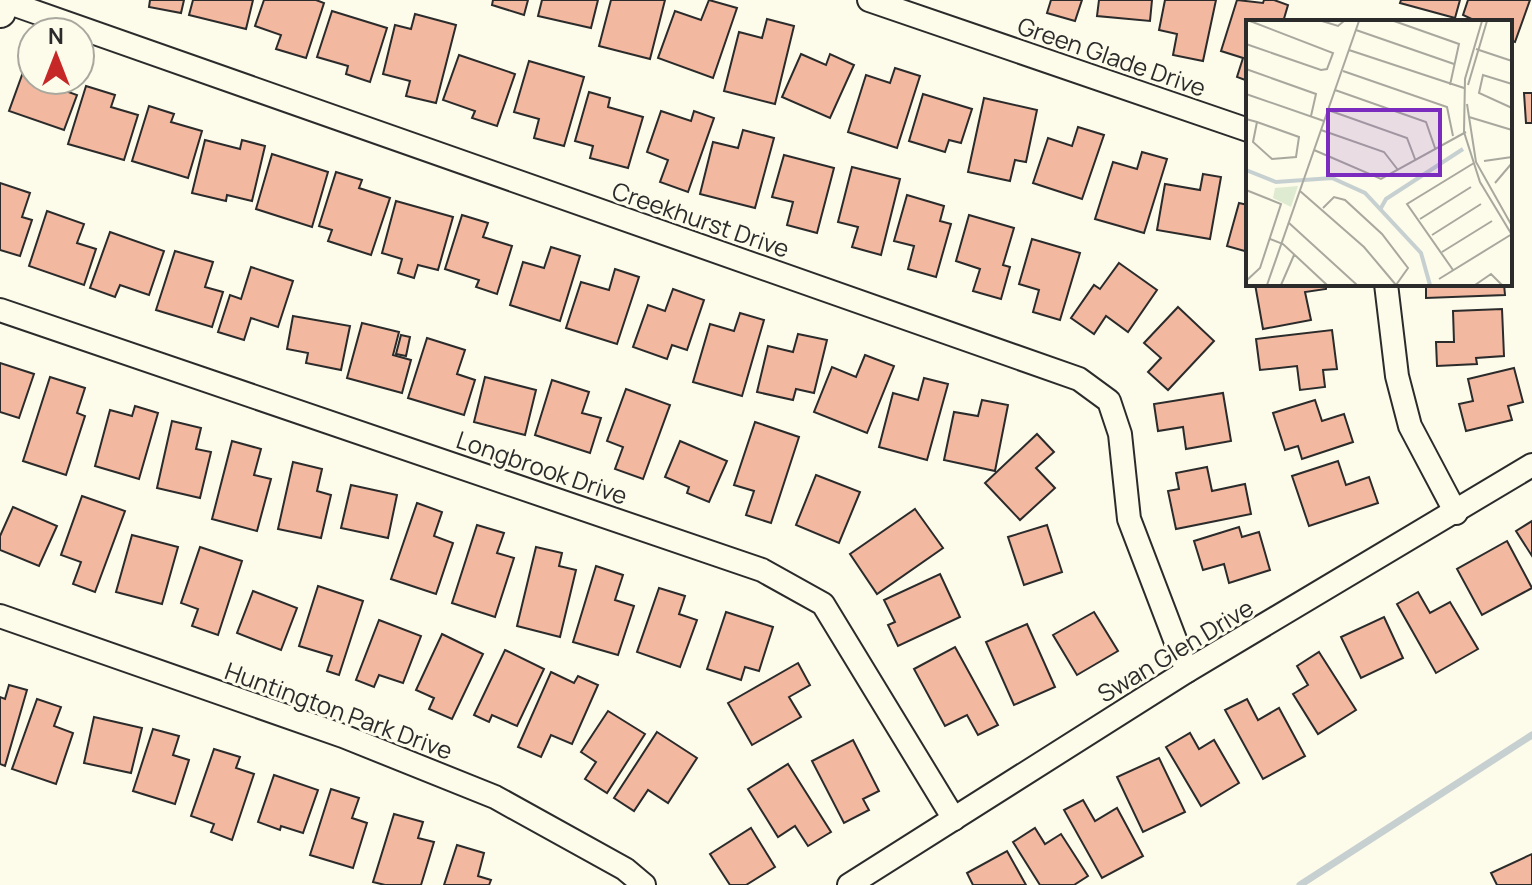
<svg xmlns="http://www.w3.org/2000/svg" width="1532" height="885" viewBox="0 0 1532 885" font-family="Manrope,sans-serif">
<rect width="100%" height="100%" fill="#fdfbea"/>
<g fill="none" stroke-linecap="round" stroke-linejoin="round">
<!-- stream -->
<polyline stroke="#c7d0d0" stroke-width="7" points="1300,885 1532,735"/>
</g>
<!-- building -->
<g fill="#f2b8a0" stroke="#2b2b2b" stroke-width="2">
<polygon points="150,0 184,0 181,13 149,7"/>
<polygon points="193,0 253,0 246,29 189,15"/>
<polygon points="264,0 316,0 324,3 306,58 276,49 281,35 255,26"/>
<polygon points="493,0 528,0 524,15 492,5"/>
<polygon points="542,0 598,0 591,28 538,16"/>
<polygon points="611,0 665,0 650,59 599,46"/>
<polygon points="709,0 737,8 713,78 658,58 675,11 701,20"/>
<polygon points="1051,0 1082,0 1075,21 1047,13"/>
<polygon points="1099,0 1152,0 1150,21 1097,16"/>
<polygon points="1165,0 1216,0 1203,61 1173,55 1177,34 1159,30"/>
<polygon points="1237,0 1263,3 1264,0 1274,0 1288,5 1283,22 1248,22 1248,81 1237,77 1243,58 1221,51"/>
<polygon points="1401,0 1460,0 1455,18 1400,3"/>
<polygon points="1468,0 1530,0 1515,42 1510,40 1510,22 1478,22 1463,15"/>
<polygon points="332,11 387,28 370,82 346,74 348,66 317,57"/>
<polygon points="415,14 456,25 436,103 406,96 410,81 383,74 395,25 411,29"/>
<polygon points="767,19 794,26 775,104 724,91 739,32 762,38"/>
<polygon points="801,54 826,65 830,54 854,65 830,118 782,97"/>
<polygon points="459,55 515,74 497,126 472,118 475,111 443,100"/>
<polygon points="529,61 584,77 564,146 534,138 539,119 514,112"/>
<polygon points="26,64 32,66 32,80 50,80 49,85 77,95 64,130 9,111"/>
<polygon points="895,68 920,76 897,148 848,132 866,75 890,83"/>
<polygon points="86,86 115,95 111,107 138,115 124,160 68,144"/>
<polygon points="589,92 610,98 608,107 643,117 628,168 590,158 593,146 575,141"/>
<polygon points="1524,93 1532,93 1532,123 1526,123"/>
<polygon points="923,94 972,109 961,143 949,140 945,152 909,141"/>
<polygon points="984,98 1037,110 1026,162 1015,160 1010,181 968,172"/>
<polygon points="149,106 174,114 171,122 202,131 188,178 132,161"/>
<polygon points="661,111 691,121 694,111 714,118 688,192 660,182 668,160 647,152"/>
<polygon points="1078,127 1104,135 1082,199 1033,183 1048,138 1072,146"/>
<polygon points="743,130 774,138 755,208 700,194 713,142 738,148"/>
<polygon points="205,140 240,149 242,140 265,146 252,201 227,195 226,201 192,193"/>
<polygon points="1142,152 1167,159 1144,233 1095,219 1113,162 1137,169"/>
<polygon points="272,154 328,172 312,227 256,209"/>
<polygon points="784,155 834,168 817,233 787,225 793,202 772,197"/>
<polygon points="852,167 900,179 881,255 852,247 858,227 838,222"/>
<polygon points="336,172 362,180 359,188 390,198 371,255 328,241 332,230 319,226"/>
<polygon points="1203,174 1221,177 1210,239 1157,230 1165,184 1200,190"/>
<polygon points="0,183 30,193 22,217 32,220 20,256 0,250"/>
<polygon points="907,195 944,206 940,221 951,224 936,277 908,269 914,246 894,241"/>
<polygon points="396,201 453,217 438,270 418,265 414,278 398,273 402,259 382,253"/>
<polygon points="1239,203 1248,205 1248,252 1227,246"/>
<polygon points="47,211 84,224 77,243 96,249 84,285 29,266"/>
<polygon points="462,215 488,223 483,237 512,246 497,294 476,287 479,280 445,269"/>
<polygon points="969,215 1014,228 1003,265 1010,267 1001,299 973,291 980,269 956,261"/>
<polygon points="110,232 164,251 149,295 120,285 115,297 90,288"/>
<polygon points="1032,239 1080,253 1060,320 1033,312 1039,290 1019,284"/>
<polygon points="551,247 580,256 560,321 510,305 523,262 544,268"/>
<polygon points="175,251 213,262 205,287 223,292 212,327 156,310"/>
<polygon points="1119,263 1157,290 1128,332 1106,316 1094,334 1071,318 1094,285 1100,289"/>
<polygon points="251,267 293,281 278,327 251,318 244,340 218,332 230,295 241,299"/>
<polygon points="615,269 639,277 617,344 566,328 581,282 609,290"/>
<polygon points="1255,284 1326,284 1326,289 1305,292 1311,320 1263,329"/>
<polygon points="1426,284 1504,284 1505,295 1426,298"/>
<polygon points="673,289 704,300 687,350 672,345 667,359 633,347 648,305 665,311"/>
<polygon points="1178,307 1214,341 1168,390 1148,372 1161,358 1144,343"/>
<polygon points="1502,309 1504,356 1476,358 1477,364 1437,366 1436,342 1454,342 1453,311"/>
<polygon points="740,313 764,320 742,396 693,382 710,324 734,331"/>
<polygon points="293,316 350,326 341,370 306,363 308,353 287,349"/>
<polygon points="362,323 399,332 393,355 411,360 402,393 347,378"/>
<polygon points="1332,330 1337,369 1323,370 1325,387 1300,390 1297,366 1260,370 1256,339"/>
<polygon points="798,334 827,340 814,393 796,389 793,400 757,392 768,346 793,352"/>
<polygon points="401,335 410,337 406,356 396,354"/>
<polygon points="427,338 465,350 457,374 475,380 464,415 408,398"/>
<polygon points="865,355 894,366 867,433 814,412 832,367 856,377"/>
<polygon points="0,363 34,374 19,418 0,412"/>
<polygon points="1514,368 1523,402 1508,406 1512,420 1466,431 1459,404 1473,401 1468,379"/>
<polygon points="50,377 85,388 77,413 85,416 66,475 23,461"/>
<polygon points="485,377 536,390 525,435 474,422"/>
<polygon points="924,378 948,384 927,460 879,447 893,393 918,400"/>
<polygon points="552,380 589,392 582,413 601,418 590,453 535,435"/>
<polygon points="626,389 670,405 643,479 615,469 623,447 607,441"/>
<polygon points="1223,393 1231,441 1186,449 1183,427 1158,431 1154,404"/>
<polygon points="982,400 1008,405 995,471 944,460 954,412 978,416"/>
<polygon points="1315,400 1322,421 1344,414 1353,442 1302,459 1298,446 1285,450 1273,413"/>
<polygon points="135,406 158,413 139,479 95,466 110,410 132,416"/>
<polygon points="172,421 201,428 196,449 211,452 200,498 157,488"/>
<polygon points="755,422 799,437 771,523 746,515 754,491 734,485"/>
<polygon points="1037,434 1054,452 1036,468 1055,488 1020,520 985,483"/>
<polygon points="232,441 261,449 254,475 271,479 257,531 212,519"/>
<polygon points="680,441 727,461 709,502 687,493 689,487 665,477"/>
<polygon points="1338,461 1346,485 1369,477 1378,503 1309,526 1292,476"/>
<polygon points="293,462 322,469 317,491 331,495 321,538 278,529"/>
<polygon points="1207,467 1212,491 1245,484 1251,514 1176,529 1168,491 1179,489 1176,473"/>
<polygon points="816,475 860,492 839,543 796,525"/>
<polygon points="351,485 397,495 388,538 341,528"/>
<polygon points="82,496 125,511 95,592 73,584 81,562 61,555"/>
<polygon points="417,503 442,512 434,536 453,543 436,594 391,579"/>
<polygon points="13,507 57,526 39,566 0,550 0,536"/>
<polygon points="915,509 943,548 877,594 850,554"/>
<polygon points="1532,521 1532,556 1516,531"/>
<polygon points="477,525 504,533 497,553 514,558 495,617 452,603"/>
<polygon points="1047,525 1062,572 1024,585 1008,537"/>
<polygon points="1239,527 1242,537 1259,532 1270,570 1229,583 1224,564 1203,570 1194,541"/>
<polygon points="132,535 178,547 162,604 116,592"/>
<polygon points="1507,541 1532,588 1482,615 1457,569"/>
<polygon points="200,547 242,561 218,635 192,626 198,609 181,603"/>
<polygon points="536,547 562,553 559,566 576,570 560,637 517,626"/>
<polygon points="596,566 623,575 615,600 634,606 618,655 573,642"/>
<polygon points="940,574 960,617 898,646 888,625 895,622 884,600"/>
<polygon points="318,586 363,601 339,675 327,671 332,656 299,646"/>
<polygon points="659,588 685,596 679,614 697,620 680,667 637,652"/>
<polygon points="253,591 297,608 281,650 237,633"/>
<polygon points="1418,592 1430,613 1450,602 1478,649 1436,673 1397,604"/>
<polygon points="726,612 773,627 759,671 745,667 741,680 707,669"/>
<polygon points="1094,612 1118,651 1077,675 1053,635"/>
<polygon points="1384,617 1403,658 1361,678 1341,637"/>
<polygon points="379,620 421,636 403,683 379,675 374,687 356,680"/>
<polygon points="1027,624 1055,687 1014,705 986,642"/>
<polygon points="442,634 483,654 452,719 429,709 434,698 416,690"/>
<polygon points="955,647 998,725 978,735 967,715 945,726 914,669"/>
<polygon points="505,650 544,669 517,726 492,715 489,722 474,715"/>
<polygon points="1319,652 1356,710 1318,734 1293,694 1308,685 1297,666"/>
<polygon points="798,663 810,685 789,697 801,717 752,745 728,703"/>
<polygon points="551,672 574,683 578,676 598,685 572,744 551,735 541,757 518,747"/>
<polygon points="9,685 27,690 5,766 0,764 0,697 5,699"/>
<polygon points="37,699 61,707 54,726 73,733 56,784 12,769"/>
<polygon points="1247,699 1258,720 1279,708 1305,756 1263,779 1225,710"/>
<polygon points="608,711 645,734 607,793 585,779 596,762 581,752"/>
<polygon points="94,717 142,728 131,773 84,763"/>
<polygon points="153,729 179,736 173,755 189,760 175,804 133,791"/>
<polygon points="657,732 697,758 668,803 648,790 634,811 614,798"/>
<polygon points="1190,733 1199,749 1214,740 1239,783 1201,806 1166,747"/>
<polygon points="853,740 879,791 863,799 869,810 844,823 812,761"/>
<polygon points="214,749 240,757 236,768 254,774 232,840 211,832 214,824 191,816"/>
<polygon points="1159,758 1185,812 1143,832 1117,777"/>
<polygon points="788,764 831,832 808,846 795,826 778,837 748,789"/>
<polygon points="274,775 318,790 303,833 281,826 280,830 258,822"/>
<polygon points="331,789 359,798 352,818 367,823 353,868 310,855"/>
<polygon points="1083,800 1095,821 1117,808 1143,856 1102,878 1064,810"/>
<polygon points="394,814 423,822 418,838 434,842 421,885 385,885 373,882"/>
<polygon points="751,828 775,867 746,885 730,885 710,854"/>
<polygon points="1035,828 1045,844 1061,834 1088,876 1074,885 1040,885 1013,842"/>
<polygon points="457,845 484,853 478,876 491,880 489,885 444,885"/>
<polygon points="1007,851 1026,885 973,885 967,873"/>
<polygon points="1532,854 1532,885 1497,885 1491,873"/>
</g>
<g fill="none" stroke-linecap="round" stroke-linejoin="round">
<defs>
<g id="street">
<polyline points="869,0 1248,130"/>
<polyline points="4,1 1079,379 1109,401 1120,434 1129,519 1187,671"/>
<polyline points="1386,284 1397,376 1410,426 1456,513"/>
<polyline points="0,310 762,570 823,604 954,819"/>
<polyline points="0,616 343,736 495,797 625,869 644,885"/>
<polyline points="849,885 1187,671 1532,465"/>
</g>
<polyline id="secondary" points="0,12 4,0"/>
</defs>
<!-- street casing -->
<use href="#street" stroke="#2b2b2b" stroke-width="26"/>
<!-- secondary casing -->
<use href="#secondary" stroke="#2b2b2b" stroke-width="34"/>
<!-- street -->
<use href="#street" stroke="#fdfbea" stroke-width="22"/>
<!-- secondary -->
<use href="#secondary" stroke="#fdfbea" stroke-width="30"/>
</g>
<g text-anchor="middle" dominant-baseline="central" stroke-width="6" stroke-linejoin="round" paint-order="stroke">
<!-- street labels -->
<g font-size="24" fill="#2b2b2b" stroke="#fdfbea">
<text transform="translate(1112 56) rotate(19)">Green Glade Drive</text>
<text transform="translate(701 219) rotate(19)">Creekhurst Drive</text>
<text transform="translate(542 467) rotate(19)">Longbrook Drive</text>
<text transform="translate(1175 650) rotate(-31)">Swan Glen Drive</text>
<text transform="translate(339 710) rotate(20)">Huntington Park Drive</text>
</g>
</g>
<!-- overview -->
<g transform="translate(1246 20)">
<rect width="266" height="266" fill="#fdfbea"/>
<path d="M52 166 45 187 27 178 29 168Z" fill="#deebd1"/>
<path fill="none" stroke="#c7d0d0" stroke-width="4" d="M0 150 30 162 86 158 119 173 175 233 184 265M135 188 140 179 217 129"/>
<path fill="none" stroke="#a9a89e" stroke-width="2" d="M76 1 92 6 98 1M148 1 213 24 204 65M236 1 219 59 218 112 234 162 266 215M110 10 208 44M0 24 75 50 81 49 87 33 4 1M230 29 266 41M103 30 218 68M0 49 70 74 65 96M97 51 201 87 207 116M266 64 237 55 233 73 266 88M222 65 241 1M89 70 180 102 189 128M0 74 78 101M221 84 230 142 266 206M82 90 161 118 169 139M223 97 266 110M0 99 11 102 53 117 50 137 26 139 7 122 11 102M75 110 138 132 152 150M68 130 135 159 220 112M238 141 266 137M249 163 266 143M0 170 35 184 14 248 0 261M54 171 118 227 150 265M77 188 88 177 99 180 136 214 162 248 150 265M174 199 225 167M43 203 111 265M186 215 235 184M24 219 37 224 81 265M196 232 246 201M207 250 161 184 228 143M193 259 266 214M21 265 113 1M35 265 48 235M229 265 245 254 256 265"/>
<path fill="#7b2cbf" fill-opacity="0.15" stroke="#7b2cbf" stroke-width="4" d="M82 90H194V155H82Z"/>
<rect width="266" height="266" fill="none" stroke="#2b2b2b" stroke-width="4"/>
</g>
<!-- north arrow -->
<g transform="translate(56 56)"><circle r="38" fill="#fdfbea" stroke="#a9a89e" stroke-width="2"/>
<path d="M0-6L14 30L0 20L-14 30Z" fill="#c62828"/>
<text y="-12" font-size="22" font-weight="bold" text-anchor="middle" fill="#2b2b2b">N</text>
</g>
</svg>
